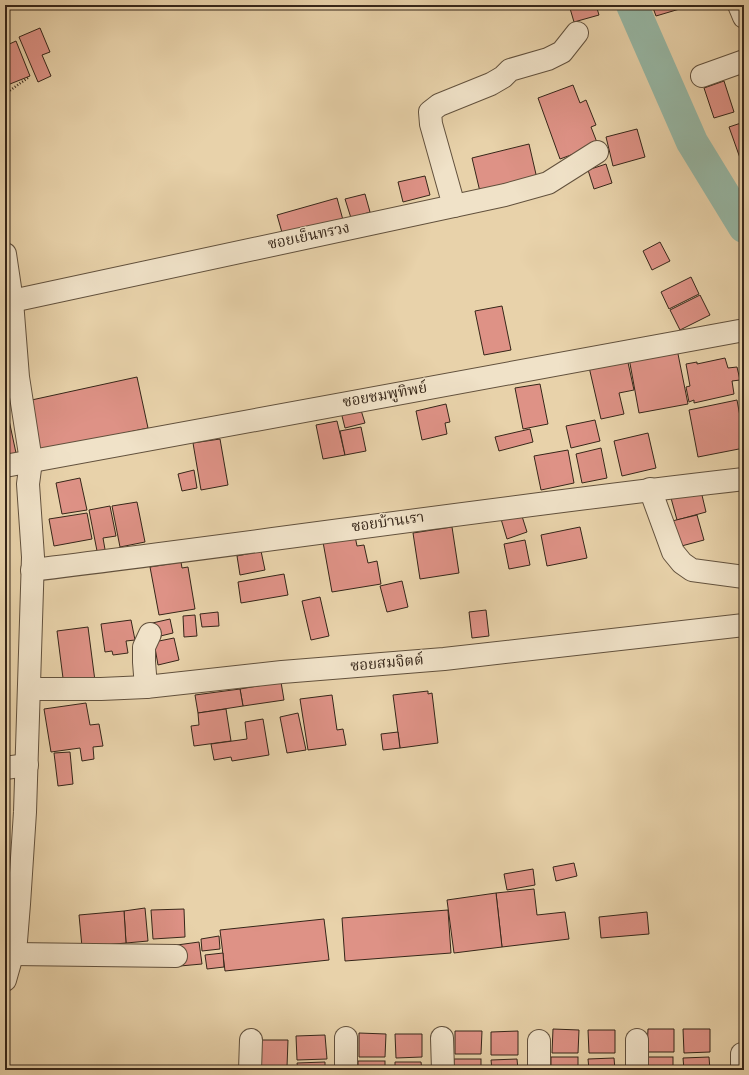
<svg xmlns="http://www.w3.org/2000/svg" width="749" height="1075" viewBox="0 0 749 1075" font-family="'Old Standard TT','Noto Serif Thai',serif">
<rect width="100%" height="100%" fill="#e8d2aa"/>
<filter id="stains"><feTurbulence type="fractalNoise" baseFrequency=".005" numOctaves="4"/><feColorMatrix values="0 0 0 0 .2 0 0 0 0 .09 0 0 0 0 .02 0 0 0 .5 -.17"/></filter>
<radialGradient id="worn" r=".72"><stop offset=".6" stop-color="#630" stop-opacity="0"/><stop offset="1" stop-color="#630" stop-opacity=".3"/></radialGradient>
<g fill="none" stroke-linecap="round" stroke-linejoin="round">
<!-- river -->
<polyline stroke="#97b8a6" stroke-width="32" points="632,5 692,142 744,227"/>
</g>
<!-- building -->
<g fill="#de9286" stroke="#362619">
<polygon points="569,5 596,5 599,15 574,22"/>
<polygon points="652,5 693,5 656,16"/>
<polygon points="40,28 50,52 42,55 51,76 38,82 19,37"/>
<polygon points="16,41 30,76 5,86 5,46"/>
<polygon points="724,81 734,112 714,118 704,88"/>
<polygon points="573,85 580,103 586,100 596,125 591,127 598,145 560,159 538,98"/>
<polygon points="744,122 744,157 740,158 729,127"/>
<polygon points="637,129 645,157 613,166 606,137"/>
<polygon points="529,144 538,183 481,196 472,158"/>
<polygon points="606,164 612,183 594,189 588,170"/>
<polygon points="425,176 430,195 403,202 398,182"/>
<polygon points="365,194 370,212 351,218 345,199"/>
<polygon points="337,198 343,220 283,236 277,215"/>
<polygon points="660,242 670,261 652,270 643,251"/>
<polygon points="691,277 699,294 669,309 661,292"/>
<polygon points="700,295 710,315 680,330 670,310"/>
<polygon points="502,306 511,350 484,355 475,311"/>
<polygon points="677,349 688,404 639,413 629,358"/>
<polygon points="627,358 634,390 619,393 624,414 601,419 589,367"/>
<polygon points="725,358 728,368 737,367 740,380 732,381 734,394 694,403 694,400 689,402 686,387 690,386 686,364 697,362 697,364"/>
<polygon points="137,377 148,428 38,452 27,401"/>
<polygon points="540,384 548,424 523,429 515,388"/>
<polygon points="737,400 744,438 744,448 698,457 689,410"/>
<polygon points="446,404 450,422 445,423 447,434 422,440 416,411"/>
<polygon points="5,406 6,406 16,453 5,456"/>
<polygon points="360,407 365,423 345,428 341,412"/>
<polygon points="595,420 600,441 571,448 566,426"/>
<polygon points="337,421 345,455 323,459 316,425"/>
<polygon points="361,427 366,451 345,455 340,431"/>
<polygon points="530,429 533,442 499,451 495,437"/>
<polygon points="648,433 656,468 622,476 614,441"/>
<polygon points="220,439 228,485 201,490 193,443"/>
<polygon points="601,448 607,478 582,483 576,454"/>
<polygon points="568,450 574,483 541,490 534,456"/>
<polygon points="194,470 197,488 182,491 178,474"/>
<polygon points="80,478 87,510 62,514 56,483"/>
<polygon points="701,491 706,512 677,520 671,498"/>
<polygon points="137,502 145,542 120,547 112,506"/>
<polygon points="110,506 116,536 103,538 106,555 98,556 89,510"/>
<polygon points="87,513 92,539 54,546 49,519"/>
<polygon points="521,513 527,532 507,539 501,519"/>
<polygon points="697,515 704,540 674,548 668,522"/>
<polygon points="452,527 459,573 420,579 413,533"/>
<polygon points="580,527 587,558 547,566 541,535"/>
<polygon points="355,536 357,546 364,545 368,563 377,561 381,584 332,592 323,542"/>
<polygon points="525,540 530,565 509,569 504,544"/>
<polygon points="261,551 265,570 240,575 237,556"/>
<polygon points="181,562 182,568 188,567 195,609 159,615 150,567"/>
<polygon points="284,574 288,595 241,603 238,582"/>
<polygon points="402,581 408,607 387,612 380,586"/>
<polygon points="320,597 329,636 311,640 302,601"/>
<polygon points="486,610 489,636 472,638 469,612"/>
<polygon points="218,612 219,626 202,627 200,614"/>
<polygon points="195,615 197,636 184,637 183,616"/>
<polygon points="170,619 173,633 152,638 148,624"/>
<polygon points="131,620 135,640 126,641 128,653 113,655 112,651 105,652 101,624"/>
<polygon points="88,627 95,681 64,686 57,631"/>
<polygon points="174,638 179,660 158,665 154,642"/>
<polygon points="281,682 284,700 243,706 240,689"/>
<polygon points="240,689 243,706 198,713 195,695"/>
<polygon points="428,691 428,694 432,693 438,743 400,748 393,695"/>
<polygon points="332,695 337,730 343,729 346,745 308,750 300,699"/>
<polygon points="86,703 90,725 99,724 103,746 93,747 94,759 82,761 80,748 51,752 44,709"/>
<polygon points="226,709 231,741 194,746 191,726 199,725 198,713"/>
<polygon points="298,713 306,750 287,753 280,717"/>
<polygon points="263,719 269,755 232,761 231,757 214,760 211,744 247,739 245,722"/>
<polygon points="398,732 400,748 383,750 381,734"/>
<polygon points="70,752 73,784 58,786 54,753"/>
<polygon points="574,863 577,876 556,881 553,867"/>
<polygon points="533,869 535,885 507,890 504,874"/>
<polygon points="534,889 537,915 565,912 569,939 502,947 496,893"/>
<polygon points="496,893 502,947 454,953 447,900"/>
<polygon points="145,908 148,941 126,943 124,911"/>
<polygon points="184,909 185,937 153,939 151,910"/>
<polygon points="448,910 451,953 345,961 342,918"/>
<polygon points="124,911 126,943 82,947 79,915"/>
<polygon points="647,912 649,934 601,938 599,917"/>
<polygon points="324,919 329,960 225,971 220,930"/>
<polygon points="219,936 220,949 202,951 201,939"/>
<polygon points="199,942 202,964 180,966 177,945"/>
<polygon points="223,953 224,967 207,969 205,955"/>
<polygon points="553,1029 579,1030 578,1053 552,1053"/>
<polygon points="648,1029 674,1029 674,1052 647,1052"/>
<polygon points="683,1029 710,1029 710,1052 684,1053"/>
<polygon points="588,1030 615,1030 615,1053 589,1053"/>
<polygon points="455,1031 482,1031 481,1054 455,1054"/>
<polygon points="518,1031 518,1055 491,1055 491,1032"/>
<polygon points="359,1033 386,1034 385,1057 359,1057"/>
<polygon points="395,1034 422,1034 422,1057 396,1058"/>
<polygon points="325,1035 327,1059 297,1060 296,1036"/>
<polygon points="261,1040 288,1040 287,1067 261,1066"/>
<rect x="551" y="1057" width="27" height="13"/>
<rect x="646" y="1057" width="27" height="13"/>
<polygon points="709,1057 710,1070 684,1070 683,1058"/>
<polygon points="614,1058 615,1070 589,1070 588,1059"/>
<rect x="454" y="1059" width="27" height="11"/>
<polygon points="517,1059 518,1070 492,1070 491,1060"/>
<rect x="358" y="1061" width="27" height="9"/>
<polygon points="325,1062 325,1070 298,1070 297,1063"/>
<polygon points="395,1062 421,1062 422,1070 395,1070"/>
</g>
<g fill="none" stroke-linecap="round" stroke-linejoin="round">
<defs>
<g id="minor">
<polyline points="739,5 744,17"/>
<polyline points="702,76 744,61"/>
<polyline points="454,206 431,124 430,112 439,105 491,84 503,77 510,70 548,59 562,52 577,33"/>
<polyline points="5,254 12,301 18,377 31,461 28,484 33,557 25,812 19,904 16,941 5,980"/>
<polyline points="12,301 505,195 548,183 597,152"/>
<polyline points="5,466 739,331"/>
<polyline points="650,489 673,552 682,563 692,570 744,577"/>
<path d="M32 570C270 541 506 506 744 479"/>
<polyline points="146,687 144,662 144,647 150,634"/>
<polyline points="30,689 101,689 146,687 282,672 444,659 744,625"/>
<polyline points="5,768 27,765"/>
<polyline points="13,954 176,956"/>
<polyline points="442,1038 443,1070"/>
<polyline points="637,1040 637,1070"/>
<polyline points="250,1070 251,1040"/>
<polyline points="346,1070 346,1038"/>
<polyline points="539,1070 539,1041"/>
<polyline points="742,1070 742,1054"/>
</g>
</defs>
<!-- minor casing -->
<use href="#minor" stroke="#62513d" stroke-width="24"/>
<!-- path -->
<polyline stroke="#362619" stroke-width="2.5" stroke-dasharray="1 2" stroke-linecap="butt" points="5,94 29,77"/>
<!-- minor -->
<use href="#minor" stroke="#f0e2c8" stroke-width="22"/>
</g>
<g text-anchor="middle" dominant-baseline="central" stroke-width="3" stroke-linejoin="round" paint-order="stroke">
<!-- street labels -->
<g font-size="15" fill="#362619" stroke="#f0e2c8">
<text transform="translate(309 237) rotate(-12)">ซอยเย็นทรวง</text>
<text transform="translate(385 396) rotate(-10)">ซอยชมพูทิพย์</text>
<text transform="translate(388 523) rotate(-8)">ซอยบ้านเรา</text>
<text transform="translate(387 664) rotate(-5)">ซอยสมจิตต์</text>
</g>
</g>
<!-- margin -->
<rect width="749" height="1075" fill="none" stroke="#e8d2aa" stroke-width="20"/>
<rect x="6" y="6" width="737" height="1063" fill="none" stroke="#362619" stroke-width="2"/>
<rect x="10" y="10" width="729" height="1055" fill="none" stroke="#362619"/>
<rect width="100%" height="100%" filter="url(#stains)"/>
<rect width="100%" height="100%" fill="url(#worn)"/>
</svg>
